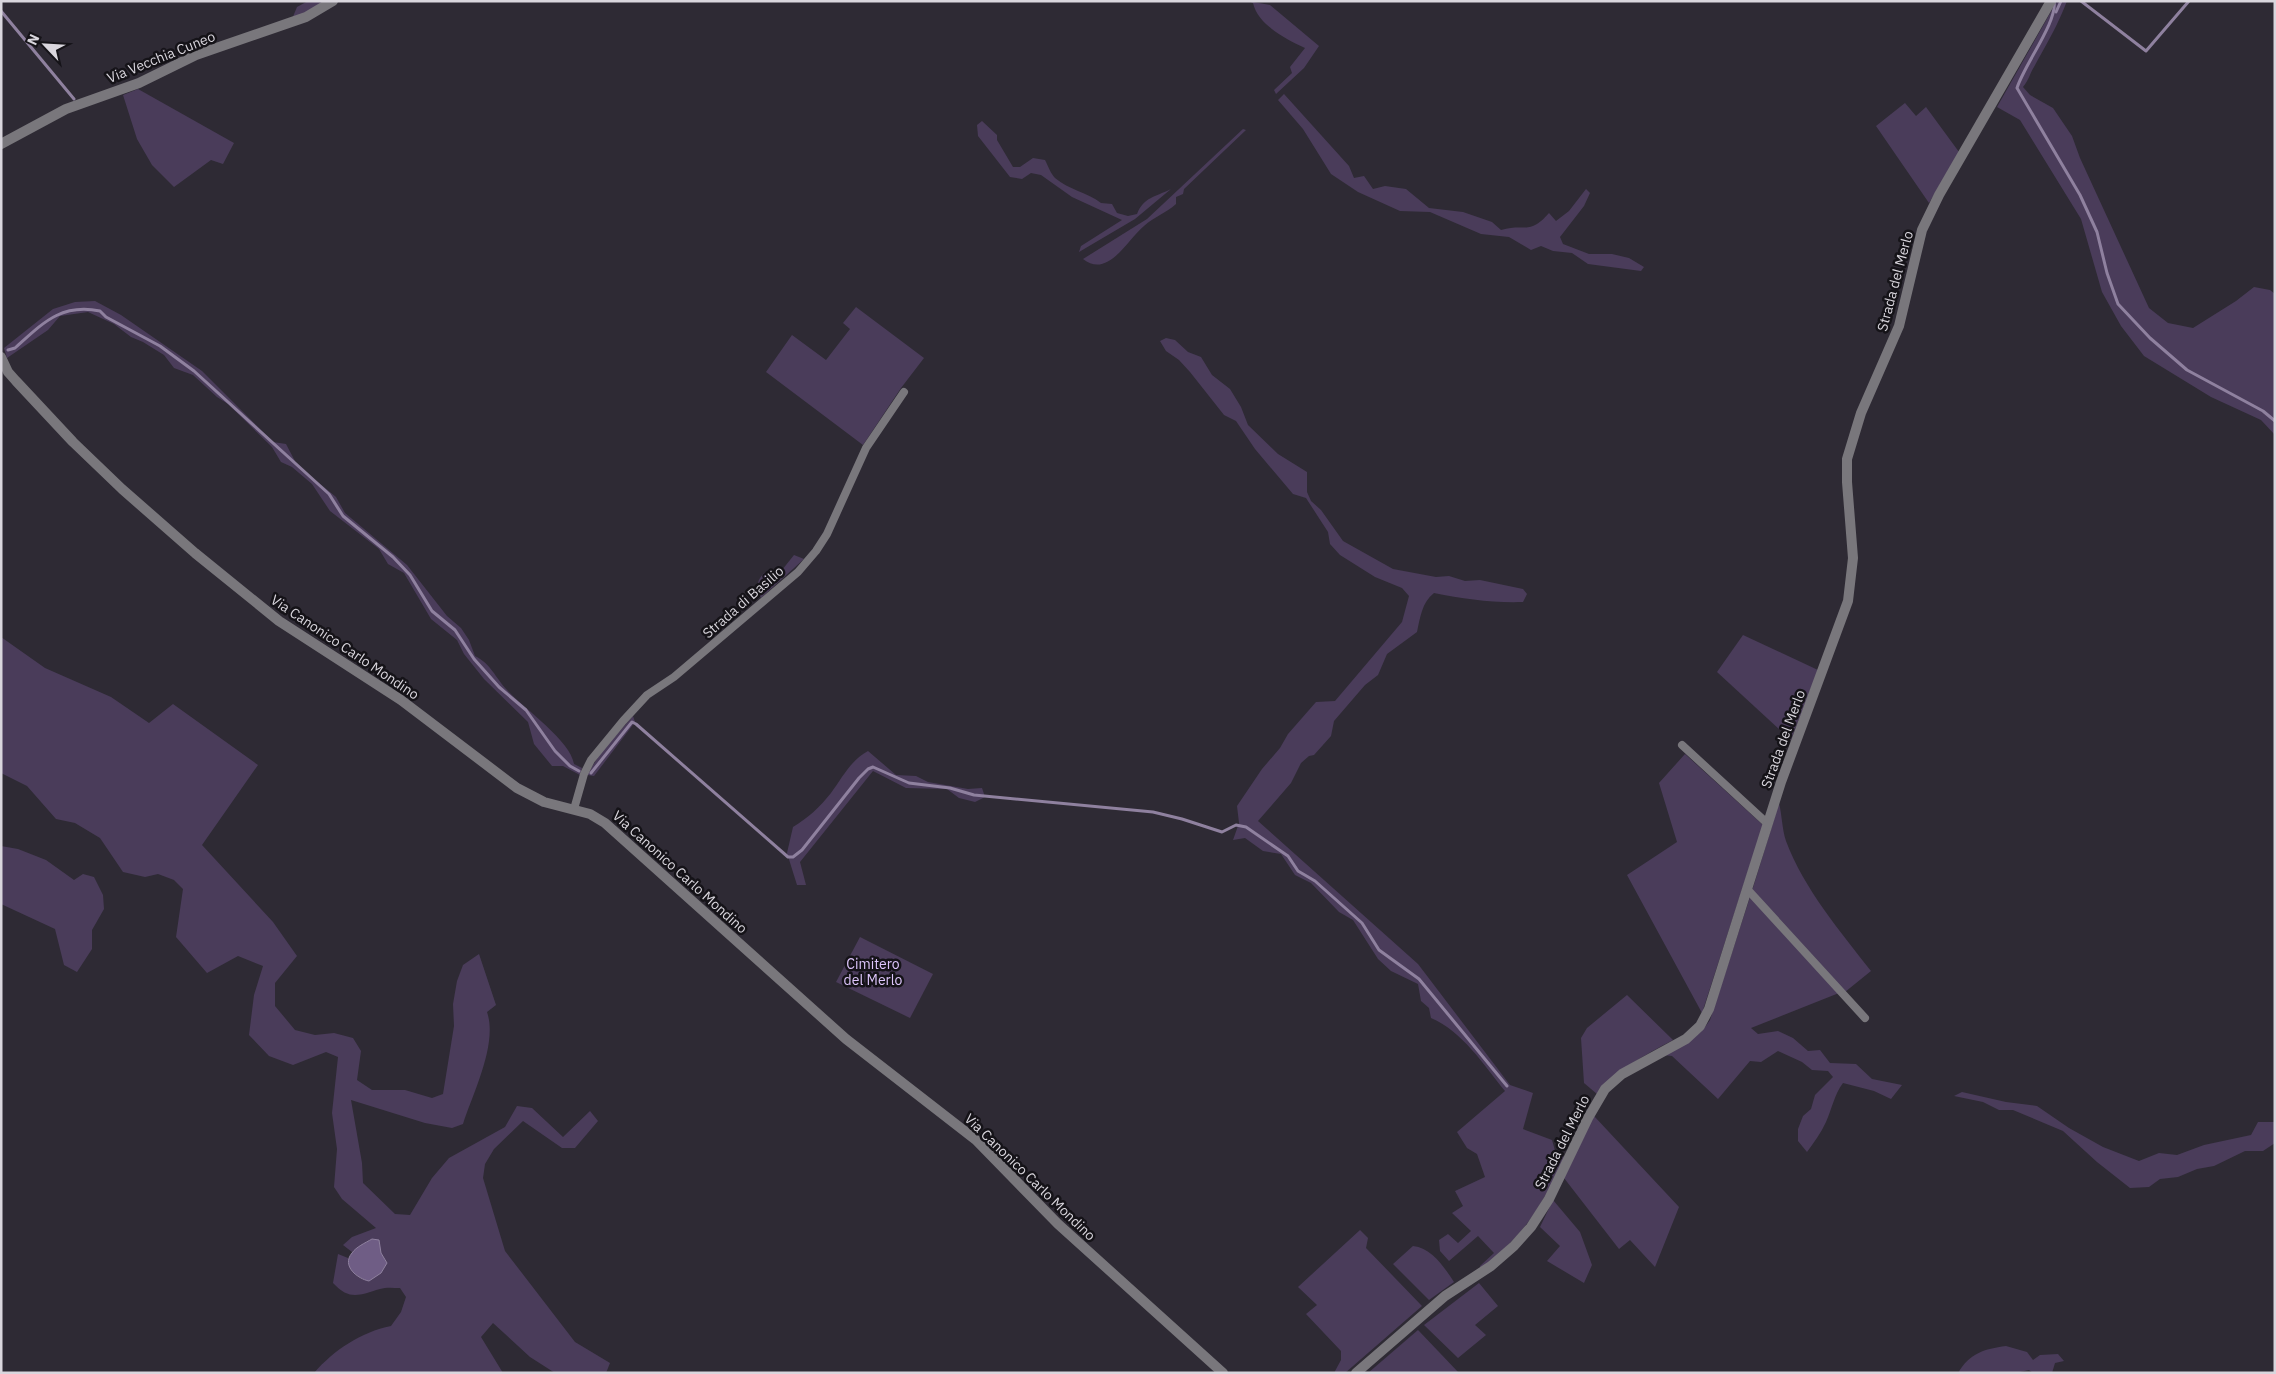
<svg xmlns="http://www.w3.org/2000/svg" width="2276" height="1374" viewBox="0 0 2276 1374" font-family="'IBM Plex Sans',sans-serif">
<rect width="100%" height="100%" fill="#2e2a34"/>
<!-- green -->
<g fill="#4a3c5a">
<polygon points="308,1 329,1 292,19 297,7"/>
<path d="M1248 1 1270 5 1319 46 1304 68 1276 94 1274 90 1292 73 1290 67 1305 48C1286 39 1258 25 1253 3Z"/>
<path d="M2057 1H2067C2058 25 2046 45 2034 67 2029 75 2030 78 2023 87L2030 95 2053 108 2072 136 2080 158 2149 308 2168 323 2193 328 2236 301 2254 287 2270 290 2275 294V435L2261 420 2211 397 2144 356 2121 326 2102 292 2081 219 2020 120 1997 107Z"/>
<polygon points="138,89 234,143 223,164 211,160 174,187 152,165 137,139 123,95"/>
<path d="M1284 94 1349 166 1354 178 1364 176 1373 189 1385 186 1406 189 1429 208 1463 212 1492 222 1501 230C1525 223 1529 236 1549 213L1556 221 1569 211 1586 189 1590 193 1584 206 1560 237 1563 244 1589 254H1612L1629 258 1644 267 1641 271 1588 264 1572 253 1553 251 1541 246 1531 250 1509 237 1481 234 1430 212 1400 211 1358 192 1331 174 1303 129 1278 100Z"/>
<polygon points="1905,103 1916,116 1926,107 1959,152 1929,203 1876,126"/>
<path d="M982 121 997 135V140L1013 167H1020L1033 158 1045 160C1048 166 1051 174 1055 178 1069 190 1087 192 1101 203L1112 204 1117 213 1128 216 1137 214C1144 197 1155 197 1171 189L1135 219 1079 252 1081 246 1122 220 1072 197 1041 175 1031 173 1022 179 1010 177 978 136 977 125Z"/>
<path d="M1243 129 1246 130 1184 189 1183 194 1176 197V204C1166 213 1154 217 1144 226 1127 240 1108 279 1083 259L1147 219Z"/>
<path d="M95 301 121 315 202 371 273 442 286 444 297 465 336 497 345 513 407 565 447 616 461 628 469 640 475 656C491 664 495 677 507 690 524 709 570 740 574 764L582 768 580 775 563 766H552L534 744 528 722 484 679 464 654 457 640 431 619 404 573 388 564 379 549 330 511 312 484 292 467 281 462 272 447 228 404 217 397 193 375 174 368 164 355 143 342 131 337 114 324 88 312 60 316 48 330 7 358 4 348 53 309 75 302Z"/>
<polygon points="856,307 924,358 901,388 863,445 766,372 792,335 826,360 850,329 843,323"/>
<path d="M1166 338 1175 340 1188 352 1201 357 1212 375 1230 389 1241 407 1248 425 1278 454 1307 472V492L1311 501 1321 510 1343 541 1393 569 1436 577 1449 576 1465 581 1480 580 1523 589 1527 594 1523 602C1492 603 1464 599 1434 593 1422 602 1420 618 1417 632L1387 654 1378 675 1365 685 1334 721 1331 736 1314 755 1309 756 1301 763 1291 783 1258 821 1418 964 1510 1085 1533 1093 1523 1129 1552 1140 1556 1154 1565 1157C1541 1207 1525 1235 1480 1269V1266L1494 1253 1478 1236 1449 1261 1440 1251 1439 1240 1448 1234 1458 1243 1471 1231 1452 1213 1463 1206 1455 1191 1485 1177 1477 1154 1467 1148 1457 1132 1505 1091C1483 1064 1463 1032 1431 1018L1429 1008 1421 1001 1418 984 1391 971 1378 959 1353 920 1339 912 1311 883 1295 875 1281 854 1263 851 1245 838 1233 840 1239 823 1237 806 1262 769 1280 748 1288 734 1316 702 1335 701 1402 622 1409 596 1402 588 1375 577 1340 555 1330 544 1328 532 1306 498 1293 494 1255 449 1236 421 1224 415 1190 372 1179 360 1166 351 1160 341Z"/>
<path d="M794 555 804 559 761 598C756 587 756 582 764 573L773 576 782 570Z"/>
<polygon points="1743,635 1818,670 1791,740 1717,672"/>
<path d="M1 637 45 668 111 697 149 723 173 704 258 765 202 845 273 922 297 956 275 983V1006L295 1030 315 1035 334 1033 353 1038 361 1051 357 1080 372 1090H405L432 1098 443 1094 454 1026 453 1004 457 981 463 965 479 954 496 1005 487 1012C498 1044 473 1093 463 1124L452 1128 425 1123 351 1100 362 1163 363 1183 395 1214 410 1215 432 1178 449 1158 505 1127 517 1106 532 1108 563 1137 590 1111 598 1121 575 1148H562L523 1121 494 1149 485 1164 483 1178 505 1251 575 1342 610 1363 606 1373H555L530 1357 493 1323 481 1337 503 1373H314C334 1350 361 1332 391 1326L401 1312 406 1297 400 1288C394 1288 386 1287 380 1289 359 1295 350 1301 333 1283L338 1254 348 1258C350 1272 356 1278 369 1281L387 1263 372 1239 352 1252 343 1245 352 1237 376 1228 342 1199 334 1187 337 1149 332 1113 338 1057 326 1052 293 1065 269 1056 249 1035 254 995 263 966 238 956 207 973 176 937 183 889 174 880 158 874 145 877 123 872 100 838 75 823 56 819 27 786 1 773Z"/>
<polygon points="633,716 635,722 594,776 587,775 601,752"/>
<path d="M868 751 896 775 916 776 928 782 968 789 982 788 985 797 975 802 959 798 947 789 906 788 873 771 800 862 806 885H797L787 853 793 827C808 818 820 807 831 793 842 778 851 760 868 751Z"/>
<polygon points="1685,754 1763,825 1702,1013 1627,875 1677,842 1659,783"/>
<path d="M1779 803C1782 815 1782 829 1786 841 1804 889 1840 931 1871 971L1845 992 1752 891Z"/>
<polygon points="1,846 18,849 46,860 74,880 83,874 94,877 103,895 104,909 92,930 92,949 77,972 64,965 55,929 1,904"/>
<path d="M1750 897 1839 993 1751 1028 1758 1034 1778 1031 1793 1038 1808 1051 1820 1050 1830 1063 1856 1064 1872 1079 1902 1085 1891 1099 1874 1091 1843 1083C1834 1095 1832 1109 1826 1122 1821 1133 1814 1142 1807 1152L1798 1141V1129L1803 1116 1811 1109 1815 1095 1833 1077 1828 1071 1812 1070 1802 1062 1778 1051 1761 1062 1750 1061 1718 1099 1672 1056 1663 1055C1682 1046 1699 1038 1710 1020Z"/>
<polygon points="860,937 933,974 910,1018 836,982"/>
<path d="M1627 995 1673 1040C1643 1056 1620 1068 1597 1094L1584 1083 1581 1038 1587 1028Z"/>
<polygon points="1962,1092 2006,1102 2037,1106 2069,1128 2103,1147 2139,1161 2159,1153 2177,1155 2204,1145 2251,1135 2258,1122 2275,1122 2275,1143 2263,1151 2245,1151 2214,1166 2197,1169 2178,1177 2160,1179 2149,1187 2130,1188 2097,1162 2063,1131 2013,1110 1999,1110 1983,1102 1954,1096"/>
<polygon points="1594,1116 1679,1207 1655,1267 1630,1240 1619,1249 1564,1178"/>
<polygon points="1553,1200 1580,1232 1592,1265 1584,1283 1547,1261 1560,1246 1540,1227"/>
<polygon points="1360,1230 1368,1238 1366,1248 1422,1306 1345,1373 1334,1373 1341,1360 1341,1351 1306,1314 1317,1305 1298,1287"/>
<path d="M1413 1246C1432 1248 1444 1267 1454 1282L1429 1300 1393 1264Z"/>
<polygon points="1479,1283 1498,1306 1475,1325 1486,1335 1458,1358 1424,1325"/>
<polygon points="1418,1330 1459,1373 1368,1373"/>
<path d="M2006 1346 2027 1352 2033 1360 2040 1355 2058 1354 2064 1361 2055 1363 2052 1373H2033L2029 1370 2015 1373H1958C1970 1353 1984 1349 2006 1346Z"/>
</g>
<!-- water -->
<path fill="#6f5d85" stroke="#8f819f" d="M372 1239 379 1240 381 1253 387 1263 381 1273 369 1281C358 1279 341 1266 352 1253 356 1247 365 1243 372 1239Z"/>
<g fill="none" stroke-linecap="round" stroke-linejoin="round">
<!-- stream -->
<g stroke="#8f819f" stroke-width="3">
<path d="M2054 1C2058 21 2024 65 2017 88L2080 195 2097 232 2107 273 2118 304 2150 338 2187 370 2263 411 2275 421"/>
<polyline points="2081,1 2146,51 2189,1"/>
<polyline points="1,11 74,99"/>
<polyline points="2056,12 2061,1"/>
<path d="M8 350 15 348C43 323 61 303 100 311L106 317 160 346 194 371 329 494 343 516 393 557 410 575 432 611 455 630 474 659 499 687 526 710 555 751 570 766 579 771"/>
<polyline points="591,773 632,722 636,724 788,857 793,857 802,850 859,778 868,769 873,767 909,783 950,788 974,795 1153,812 1182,819 1222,832 1236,825 1246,827 1288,856 1298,871 1315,881 1362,923 1379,950 1419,979 1507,1086"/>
</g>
<!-- minor -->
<g stroke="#79777c" stroke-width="8">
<polyline points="1682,745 1768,824"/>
<polyline points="574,809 584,774 591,760 623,721 647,695 674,677 798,572 816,551 827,534 866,448 904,392"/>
<polyline points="1748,890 1865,1018"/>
</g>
<!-- tertiary -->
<g stroke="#79777c" stroke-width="10">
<polyline points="1,144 66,109 139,83 196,55 306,17 333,1"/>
<polyline points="1,357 8,372 16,381 73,442 122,489 195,553 279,621 401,700 517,788 544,802 590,814 605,823 846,1039 976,1140 1058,1224 1223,1373"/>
<polyline points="1356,1373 1445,1296 1491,1266 1514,1246 1531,1227 1549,1199 1588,1118 1605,1089 1622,1074 1686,1039 1700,1026 1709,1009 1781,782 1848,601 1853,558 1847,482 1847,459 1861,413 1899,326 1922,230 1939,195 2051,1"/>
</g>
</g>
<g text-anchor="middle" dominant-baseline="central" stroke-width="5" stroke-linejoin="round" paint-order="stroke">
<!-- street labels -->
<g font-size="14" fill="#d9d6dd" stroke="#151318">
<text transform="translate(161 57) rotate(-22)">Via Vecchia Cuneo</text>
<text transform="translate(1895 281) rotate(-75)">Strada del Merlo</text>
<text transform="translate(743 602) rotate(-41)">Strada di Basilio</text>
<text transform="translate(345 647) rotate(34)">Via Canonico Carlo Mondino</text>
<text transform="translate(1783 739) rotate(-70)">Strada del Merlo</text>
<text transform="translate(680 872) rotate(42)">Via Canonico Carlo Mondino</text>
<text transform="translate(1562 1142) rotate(-63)">Strada del Merlo</text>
<text transform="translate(1030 1177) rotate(44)">Via Canonico Carlo Mondino</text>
</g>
<!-- park labels -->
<g font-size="14" fill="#dec6fc" stroke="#151318">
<text x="873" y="964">Cimitero<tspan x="873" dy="16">del Merlo</tspan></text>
</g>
</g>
<!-- border -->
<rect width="2276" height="1374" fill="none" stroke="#d9d6dd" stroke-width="5"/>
<!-- north arrow -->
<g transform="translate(45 45) rotate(295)" stroke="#151318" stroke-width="4" paint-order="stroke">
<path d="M0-4L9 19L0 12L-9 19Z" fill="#d9d6dd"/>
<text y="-8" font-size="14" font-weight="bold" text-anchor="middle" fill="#d9d6dd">N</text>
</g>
</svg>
